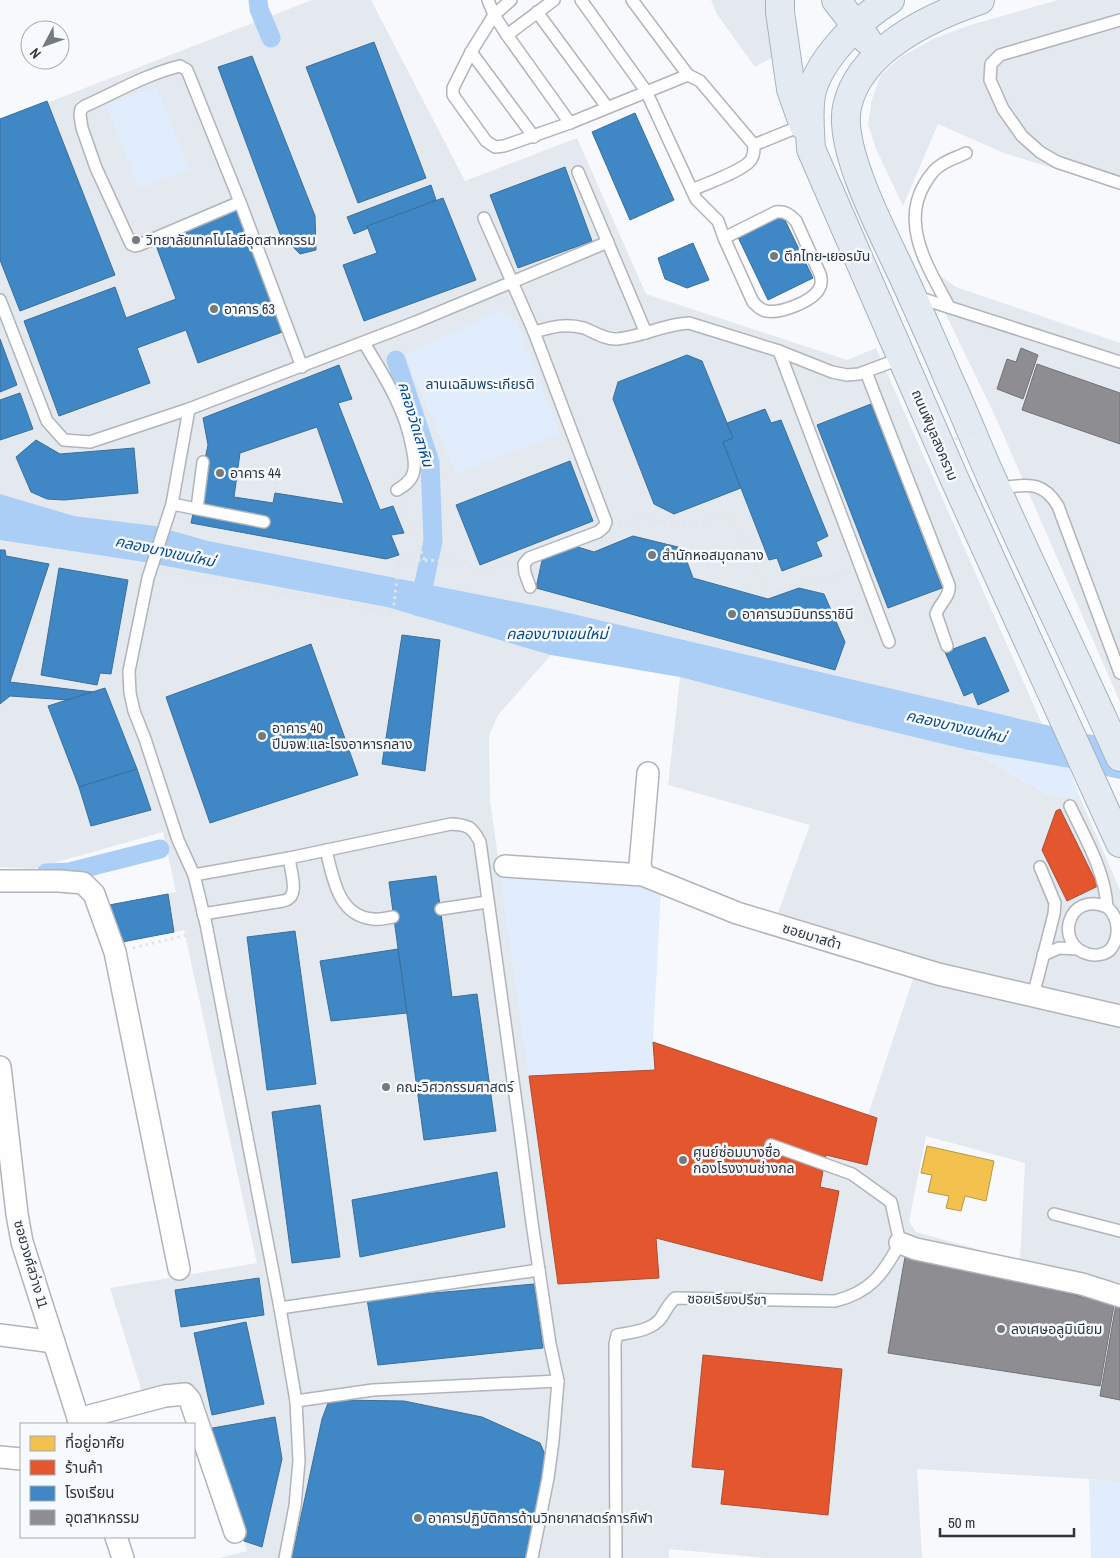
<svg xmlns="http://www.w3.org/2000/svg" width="1120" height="1558" viewBox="0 0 1120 1558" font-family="'Archivo Narrow','Noto Sans Thai',sans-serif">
<rect width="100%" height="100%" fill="#f7f9fc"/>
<!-- built -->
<g fill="#e3e9ef" fill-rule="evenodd">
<path d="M312 0H371L465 181 577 138 646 294 847 360 876 348 1042 724 552 609 551 655 498 715 489 736 490 801 529 1075 653 1042 868 1115 914 976 1120 1021V1483L1089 1479 917 1469 922 1558H766L669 1549V1558H219L247 1551 207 1429 190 1386 143 1395 110 1288 257 1263 184 930 117 943 109 905 176 892 163 832 33 869 0 867V121ZM926 1136 1025 1163 1020 1261 916 1232 909 1221Z"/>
<polygon points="711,0 771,0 777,55 755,67 717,14"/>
<polygon points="1058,0 1120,0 1120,189 1004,153 938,124 903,206 876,149 868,124 872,99 881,75 901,57 933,39 967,26"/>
<polygon points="920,261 956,287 1120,343 1120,702 996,418"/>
<polygon points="680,677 856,723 968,750 1049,795 1081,800 1120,890 1120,1012 1021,987 776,918 810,825 668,785"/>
</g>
<!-- green -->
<g fill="#e1edfc">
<polygon points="156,86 189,169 139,189 106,105"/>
<polygon points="498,311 516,320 560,434 456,473 405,355"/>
<polygon points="968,750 1069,768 1081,800 1049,795"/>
<polygon points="500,872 639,879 661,888 653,1042 655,1070 529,1076"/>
<polygon points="1089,1479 1120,1483 1120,1558 1091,1558"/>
</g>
<!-- water -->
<polygon fill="#abcef7" points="0,494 74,516 155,526 208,541 552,609 1042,724 1120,741 1120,779 1069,768 968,750 856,723 680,677 551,655 387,607 144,562 0,540"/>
<!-- homes -->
<polygon fill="#f2c14e" stroke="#b89748" points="927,1146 994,1161 986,1201 965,1196 961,1211 946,1208 949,1196 928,1192 932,1175 921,1173"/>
<!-- shops -->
<g fill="#e4572e" stroke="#ae4d32">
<polygon points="1060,809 1098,886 1067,901 1042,850 1056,811"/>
<polygon points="653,1042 877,1118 867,1165 826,1155 820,1187 839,1191 822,1281 656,1238 659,1278 558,1284 529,1076 655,1070"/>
<polygon points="703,1355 842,1369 828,1515 721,1504 725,1470 692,1467"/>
</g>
<!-- schools -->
<g fill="#3f88c5" stroke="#3a6f9c" fill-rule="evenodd">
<polygon points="374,42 426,178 358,203 306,67"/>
<polygon points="252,56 315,216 316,250 300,254 280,234 218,67"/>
<polygon points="47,101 115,275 20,311 0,260 0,119"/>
<polygon points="635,113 674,200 630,220 592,132"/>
<polygon points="565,167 592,241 518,268 490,195"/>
<polygon points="431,185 436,200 354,234 347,217"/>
<polygon points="443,198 476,280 364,321 343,265 377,253 367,226"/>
<polygon points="240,208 285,331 198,363 186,330 137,348 150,383 59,416 24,321 115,287 126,318 176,299 154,240"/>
<polygon points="781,212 813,278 768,300 736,233"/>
<polygon points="693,243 709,280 687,288 665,279 658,258"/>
<polygon points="0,339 17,385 0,392"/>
<polygon points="687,355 702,361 727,423 733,438 723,442 741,488 674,514 654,504 613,399 618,382"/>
<path d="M339 365 352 399 338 403 380 510 393 506 404 533 391 535 399 555 386 559 191 523 208 445 203 418ZM317 427 344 504 275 493 273 503 234 497 240 453Z"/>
<polygon points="20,393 33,429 0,440 0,400"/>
<polygon points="871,404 942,588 888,608 817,425"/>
<polygon points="765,409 771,423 781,420 828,536 816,542 822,556 782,571 777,558 769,560 723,442 733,438 727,423"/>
<polygon points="36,440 60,454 134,448 138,493 64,500 47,499 31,492 16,457"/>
<polygon points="570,461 593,521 480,565 456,505"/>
<polygon points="633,536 682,548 693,578 768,599 799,588 824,594 845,642 835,670 536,588 543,556 568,544 594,552"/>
<polygon points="0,550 5,550 6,556 49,564 10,682 93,692 68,700 10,696 0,704"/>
<polygon points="59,568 128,580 111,674 100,673 97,685 41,675"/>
<polygon points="402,635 440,640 425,771 382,764"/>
<polygon points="985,637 1009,691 978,705 973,692 964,696 945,652"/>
<polygon points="311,644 358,775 210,823 166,697"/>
<polygon points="105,688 137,769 79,787 48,706"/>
<polygon points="137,769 151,810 91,826 79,787"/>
<polygon points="436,876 452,997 477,994 496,1131 424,1140 389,882"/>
<polygon points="168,894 174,932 117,943 109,905"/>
<polygon points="295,931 316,1084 267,1090 247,937"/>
<polygon points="398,949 407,1013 331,1021 320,961"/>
<polygon points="320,1105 340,1257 292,1263 272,1112"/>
<polygon points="497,1172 505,1227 360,1257 352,1200"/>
<polygon points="259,1278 264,1315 181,1327 175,1290"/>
<polygon points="534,1284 543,1348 378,1365 367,1299"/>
<polygon points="246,1322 264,1404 212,1415 194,1333"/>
<polygon points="338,1400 404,1401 482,1417 540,1443 547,1459 527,1558 292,1558 322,1419 328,1403"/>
<polygon points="275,1417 282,1459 262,1547 244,1541 207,1429"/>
</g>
<!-- industry -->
<g fill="#8d8d92" stroke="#717378">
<polygon points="1021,348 1038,355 1023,399 997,389 1007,359 1016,362"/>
<polygon points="1037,364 1120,393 1120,444 1022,410"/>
<polygon points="905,1257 942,1261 1114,1305 1100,1386 888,1353"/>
<polygon points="1116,1304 1120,1305 1120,1400 1100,1396"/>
</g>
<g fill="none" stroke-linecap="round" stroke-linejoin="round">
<!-- canal -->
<g stroke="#abcef7" stroke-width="19">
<polyline points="258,0 259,9 271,38"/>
<polyline points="396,360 430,462 433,541 419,607"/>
<polyline points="46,873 69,872 160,849"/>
</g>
<defs>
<g id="service">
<polyline points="488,0 494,15 507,35 570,123"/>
<path d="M511 0 494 15 471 52 453 88V95L486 141 495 147 504 146 570 123 688 75 700 81 754 145C754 151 754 155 751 160 743 171 705 184 692 190"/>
<path d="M581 0 646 91 696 199 718 221 724 238 753 302C757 306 760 310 766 311 779 314 812 302 819 289 822 284 822 280 820 274L796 221C789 214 785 211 776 212L724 238"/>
<polyline points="632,0 688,75"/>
<polyline points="537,12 607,107"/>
<polyline points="1120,20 1000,55 991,64 990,80 1003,109 1022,136 1040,152 1057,162 1120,183"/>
<polyline points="507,35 554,0"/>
<polyline points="471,52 534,137"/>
<polyline points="754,145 803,125"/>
<polyline points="578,172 646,333"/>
<path d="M240 202 139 245 135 246 131 244 96 168 82 128 80 115 81 109 85 106C116 92 147 74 180 66L187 70 240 202 302 367"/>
<polyline points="484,218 534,332 606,522 604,527 598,532 529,558 524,564 525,573 530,587"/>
<polyline points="914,296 1120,362"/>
<polyline points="0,300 47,421 64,440 90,442 189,409 172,504 148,578 129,671 130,693 134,711 145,739 178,840 194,875 206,924 280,1308 296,1401 299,1461 295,1506 285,1558"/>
<path d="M949 307C930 270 900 227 924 185 928 178 934 169 941 165 948 160 958 157 966 153"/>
<path d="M534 332C552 327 565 323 584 328 594 332 606 340 617 339 642 337 664 324 689 323L779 351 832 372 847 375 859 374 902 358"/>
<path d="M364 343C384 376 405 408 412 447 414 456 416 466 413 474 410 482 404 486 397 490"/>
<polyline points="779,351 889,642"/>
<path d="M866 372 949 585C951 596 939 604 936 614L947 646"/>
<polyline points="189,409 416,322 608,242"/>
<path d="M996 488C1025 486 1041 478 1058 506L1120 673"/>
<polyline points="172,504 264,522"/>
<polyline points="197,508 203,462"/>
<path d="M1070 806C1085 838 1105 871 1107 907 1120 918 1120 938 1110 950 1104 955 1095 956 1088 954 1054 945 1067 890 1107 907"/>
<path d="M326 850C333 878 338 916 373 919 380 920 387 918 393 917"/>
<path d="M194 875 289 858 451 824C469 825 472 827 480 842L520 1131 532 1223 550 1344 558 1381 553 1441 548 1478 532 1558"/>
<polyline points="441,909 487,902"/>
<path d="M203 914 283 901C287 900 291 898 292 894 296 887 290 866 289 858"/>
<polyline points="1043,955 1059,948 1077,949"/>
<polyline points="1033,996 1054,914 1055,903 1040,867"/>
<polyline points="1054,1214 1120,1231"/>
<polyline points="280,1308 539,1270"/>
<polyline points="296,1401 373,1390 558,1381"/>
<path d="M616 1558 615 1344 617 1335C632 1332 651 1331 661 1318 666 1310 668 1305 675 1298L835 1301C871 1292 883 1274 900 1243L891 1202 852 1174 771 1145"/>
</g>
<g id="minor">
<polyline points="505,866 643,875 737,913 938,974 1120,1016"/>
<polyline points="643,875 640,865 648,773"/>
<polyline points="0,881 59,881 83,883 94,894 115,952 179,1269"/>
<polyline points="0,1067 17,1214 22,1242 80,1424"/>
<polyline points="900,1243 916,1249 1082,1284 1120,1296"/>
<polyline points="0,1335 54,1342"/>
<polyline points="78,1419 165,1396 185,1394 190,1400 235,1532"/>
<polyline points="0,1457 21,1459"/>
<polyline points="116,1537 123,1558"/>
</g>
<g id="primary">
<polyline points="780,0 780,12 791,89 804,126"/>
<polyline points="836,0 867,40"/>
<path d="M890 0C861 17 817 61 811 95 808 113 810 131 811 149L954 478 1120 843"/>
<path d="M980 0C930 17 859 50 847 107 838 149 884 235 902 274 918 309 934 344 949 380 966 416 980 454 997 490 1037 579 1080 667 1120 757"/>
</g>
</defs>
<!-- service casing -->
<use href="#service" stroke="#b1b4b8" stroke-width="14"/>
<!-- minor casing -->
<use href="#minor" stroke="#b1b4b8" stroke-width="24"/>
<!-- primary casing -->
<use href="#primary" stroke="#a5b2bf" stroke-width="30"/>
<!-- path -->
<g stroke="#e4e5e6" stroke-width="3" stroke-dasharray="2.5 4" stroke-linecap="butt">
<polyline points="402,503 425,561"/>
<polyline points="619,524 643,518 684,526 731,516 769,594 848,572"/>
<polyline points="164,571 393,613 399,560 465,561 475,572 511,563"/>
<polyline points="133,948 195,933"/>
</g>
<!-- service -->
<use href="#service" stroke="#fefeff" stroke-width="11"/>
<!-- minor -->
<use href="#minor" stroke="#fefeff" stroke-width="21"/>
<!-- primary -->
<use href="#primary" stroke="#e3eaf1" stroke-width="28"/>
<!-- path-bridge -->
<polyline stroke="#e4e5e6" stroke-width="3" stroke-dasharray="2.5 4" stroke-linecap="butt" points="931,449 985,427"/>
</g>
<!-- markers -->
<g fill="#757a7f" stroke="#f6f9fd" stroke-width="2">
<circle cx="136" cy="240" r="5"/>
<circle cx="774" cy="256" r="5"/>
<circle cx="214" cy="309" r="5"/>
<circle cx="220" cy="473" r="5"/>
<circle cx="652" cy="555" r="5"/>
<circle cx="732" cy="614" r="5"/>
<circle cx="262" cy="736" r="5"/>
<circle cx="386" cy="1087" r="5"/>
<circle cx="683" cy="1160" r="5"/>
<circle cx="1001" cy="1329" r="5"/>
<circle cx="418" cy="1518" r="5"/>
</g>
<g text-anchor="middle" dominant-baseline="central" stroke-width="5" stroke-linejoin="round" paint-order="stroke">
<!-- poi labels -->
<g font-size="14" fill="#2f353b" stroke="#f6f9fd" text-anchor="start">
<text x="146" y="240">วิทยาลัยเทคโนโลยีอุตสาหกรรม</text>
<text x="784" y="256">ตึกไทย-เยอรมัน</text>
<text x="224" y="309">อาคาร 63</text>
<text x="230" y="473">อาคาร 44</text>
<text x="662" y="555">สำนักหอสมุดกลาง</text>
<text x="742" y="614">อาคารนวมินทรราชินี</text>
<text x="272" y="728">อาคาร 40<tspan x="272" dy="16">ปีมจพ.และโรงอาหารกลาง</tspan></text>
<text x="396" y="1087">คณะวิศวกรรมศาสตร์</text>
<text x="693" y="1152">ศูนย์ซ่อมบางซื่อ<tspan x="693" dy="16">กองโรงงานช่างกล</tspan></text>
<text x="1011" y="1329">ลงเศษอลูมิเนียม</text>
<text x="428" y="1518">อาคารปฏิบัติการด้านวิทยาศาสตร์การกีฬา</text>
</g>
<!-- park labels -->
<g font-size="14" fill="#18426f" stroke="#f6f9fd">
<text x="480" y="384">ลานเฉลิมพระเกียรติ</text>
</g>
<!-- street labels -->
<g font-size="14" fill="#2f353b" stroke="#f6f9fd">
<text transform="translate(935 435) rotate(67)">ถนนพิบูลสงคราม</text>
<text transform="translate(812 936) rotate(17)">ซอยมาสด้า</text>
<text transform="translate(31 1264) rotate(74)">ซอยวงศ์สว่าง 11</text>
<text transform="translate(727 1299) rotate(1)">ซอยเรียงปรีชา</text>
</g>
<!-- water labels -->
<g font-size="15" font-style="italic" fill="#064988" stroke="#f6f9fd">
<text transform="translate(416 424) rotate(73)">คลองวัดเสาหิน</text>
<text transform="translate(165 551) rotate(12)">คลองบางเขนใหม่</text>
<text x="557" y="633">คลองบางเขนใหม่</text>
<text transform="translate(956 726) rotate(13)">คลองบางเขนใหม่</text>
</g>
</g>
<!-- legend -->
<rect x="20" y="1423" width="175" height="115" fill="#f6f9fd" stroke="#a6abaf"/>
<rect x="30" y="1436" width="25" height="15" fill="#f2c14e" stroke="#a6abaf"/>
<text x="65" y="1448" font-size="15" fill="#2f353b">ที่อยู่อาศัย</text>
<rect x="30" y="1460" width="25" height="15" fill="#e4572e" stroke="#a6abaf"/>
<text x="65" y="1473" font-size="15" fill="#2f353b">ร้านค้า</text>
<rect x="30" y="1486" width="25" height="15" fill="#3f88c5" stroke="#a6abaf"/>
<text x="65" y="1498" font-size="15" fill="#2f353b">โรงเรียน</text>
<rect x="30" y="1510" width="25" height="15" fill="#8d8d92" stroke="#a6abaf"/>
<text x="65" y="1523" font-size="15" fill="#2f353b">อุตสาหกรรม</text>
<!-- north arrow -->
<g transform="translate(45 45) rotate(229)"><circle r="24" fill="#f6f9fd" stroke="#a6abaf"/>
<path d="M0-4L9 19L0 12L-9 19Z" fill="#757a7f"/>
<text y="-8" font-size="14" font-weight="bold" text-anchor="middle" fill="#2f353b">N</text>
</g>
<!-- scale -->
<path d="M940 1528v8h134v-8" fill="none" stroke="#2f353b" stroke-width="2.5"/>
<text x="948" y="1528" font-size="15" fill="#2f353b" stroke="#f6f9fd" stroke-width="4" paint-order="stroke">50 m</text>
</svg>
